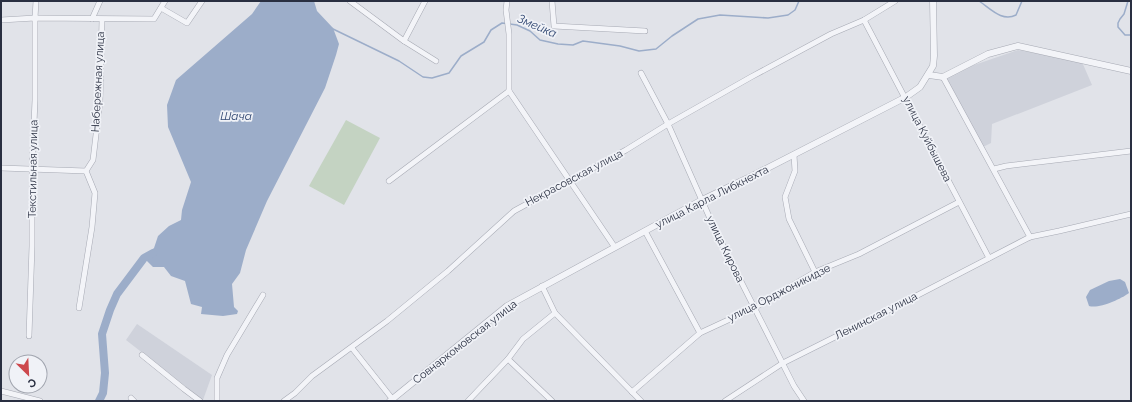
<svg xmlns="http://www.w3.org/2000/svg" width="1132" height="402" viewBox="0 0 1132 402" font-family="Raleway,sans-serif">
<rect width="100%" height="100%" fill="#e1e3e9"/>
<!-- built -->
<g fill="#cfd2db">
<polygon points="1018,50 1082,62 1092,85 992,124 991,143 983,147 945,75"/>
<polygon points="137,324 212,375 203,400 126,340"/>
</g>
<!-- green -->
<polygon fill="#c4d3c2" points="346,120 380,138 344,205 309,186"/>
<!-- water -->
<g fill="#9cadc9">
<polygon points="261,1 314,1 317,11 333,28 339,44 336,55 325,88 267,201 246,250 240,273 232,284 234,307 238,311 237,314 223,316 201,314 202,307 191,304 185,281 171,276 164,267 153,267 144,258 154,248 158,236 169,226 181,220 182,210 191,182 168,127 167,105 176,80 252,14"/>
<path d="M1120 279 1125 282 1129 293C1121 299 1099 309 1089 306L1086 297 1090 290 1109 281Z"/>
</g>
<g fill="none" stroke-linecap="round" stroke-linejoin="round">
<!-- stream -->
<g stroke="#9cadc9" stroke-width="1.5">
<polyline points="848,1 859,1"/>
<path d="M979 1C991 9 1002 22 1016 15L1022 1"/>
<polyline points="1128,1 1124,14 1120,19 1118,23 1118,27 1125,35 1131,35"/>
<polyline points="331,28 399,61 423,77 432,78 449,73 461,56 484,42 491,30 502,23 517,25 530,31 540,40 558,44 573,45 583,41 620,46 639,51 656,49 672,36 698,19 720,15 768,18 788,15 795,10 799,1"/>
</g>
<!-- river -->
<polyline stroke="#9cadc9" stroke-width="8" points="99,401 103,393 105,373 102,334 110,310 117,294 144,258 153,253"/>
<defs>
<g id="minor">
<polyline points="350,1 404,41 436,61"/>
<polyline points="507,1 506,10 509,34 509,91 614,246"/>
<polyline points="552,1 554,26 645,31"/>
<polyline points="161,8 187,23 202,1"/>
<polyline points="92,19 100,1"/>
<polyline points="1,20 35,18 154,19 165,1"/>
<polyline points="864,20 989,258"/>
<polyline points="404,41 425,1"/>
<polyline points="641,73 668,124 716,232 794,386 804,401"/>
<polyline points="943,77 1030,237"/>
<polyline points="794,155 795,171 785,197 789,219 815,272"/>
<polyline points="1,168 86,171"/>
<polyline points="994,169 1006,166 1131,151"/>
<polyline points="389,181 509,91"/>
<polyline points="645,231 700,333"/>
<polyline points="79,308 92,227 95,193 86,171 93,160 100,101 102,20"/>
<polyline points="555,313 641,401"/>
<polyline points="29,336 32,246 32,170 35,100 35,18 36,1"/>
<polyline points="352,348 394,401"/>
<polyline points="142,355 184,389 200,401"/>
<polyline points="508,359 552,401"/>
<polyline points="1,391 40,401"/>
<polyline points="632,392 700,333 754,308 815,272 859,254 959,202"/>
<polyline points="131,398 134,401"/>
<polyline points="217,401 217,378 227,355 263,295"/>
<polyline points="284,401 295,393 312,376 387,321 448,271 514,211 626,150 668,124 751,77 831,34 864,20 895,1"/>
<polyline points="468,401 508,359 523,339 555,313 542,286"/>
<polyline points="725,401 783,363 887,311 1030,237 1059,231 1131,214"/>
</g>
<g id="tertiary">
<polyline points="929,75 943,77 988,54 1018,46 1131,71"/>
<polyline points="390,401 507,306 702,200 748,178 906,97 920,87 933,66 934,56 933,1"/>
</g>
</defs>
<!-- minor casing -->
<use href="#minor" stroke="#a6a9b3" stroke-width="6"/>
<!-- tertiary casing -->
<use href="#tertiary" stroke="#a6a9b3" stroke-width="7"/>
<!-- minor -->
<use href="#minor" stroke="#f3f4f8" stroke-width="5"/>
<!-- tertiary -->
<use href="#tertiary" stroke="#f3f4f8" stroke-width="6"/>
</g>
<g text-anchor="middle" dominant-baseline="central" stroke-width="3.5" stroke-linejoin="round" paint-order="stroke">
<!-- street labels -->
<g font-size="11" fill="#292f41" stroke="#f0f2f7">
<text transform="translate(98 82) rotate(-87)">Набережная улица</text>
<text transform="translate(927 139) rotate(63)">улица Куйбышева</text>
<text transform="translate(33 169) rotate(-89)">Текстильная улица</text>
<text transform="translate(574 178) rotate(-28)">Некрасовская улица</text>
<text transform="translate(712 197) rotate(-27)">улица Карла Либкнехта</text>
<text transform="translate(725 249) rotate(64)">улица Кирова</text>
<text transform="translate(779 293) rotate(-27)">улица Орджоникидзе</text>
<text transform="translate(876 316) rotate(-27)">Ленинская улица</text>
<text transform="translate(465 342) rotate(-38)">Совнаркомовская улица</text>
</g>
<!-- water labels -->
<g font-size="12" font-style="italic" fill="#344a74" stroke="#f0f2f7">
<text transform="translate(537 26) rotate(23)">Змейка</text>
<text x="236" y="116">Шача</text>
</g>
</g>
<!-- border -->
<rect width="1132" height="402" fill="none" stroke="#292f41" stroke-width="4"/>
<!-- north arrow -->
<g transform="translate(28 374) rotate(156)"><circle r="19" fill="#f0f2f7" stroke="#a0a4ae"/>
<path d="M0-3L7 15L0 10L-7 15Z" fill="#cd484d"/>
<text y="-6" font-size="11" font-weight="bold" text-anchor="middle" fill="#292f41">С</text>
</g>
</svg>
